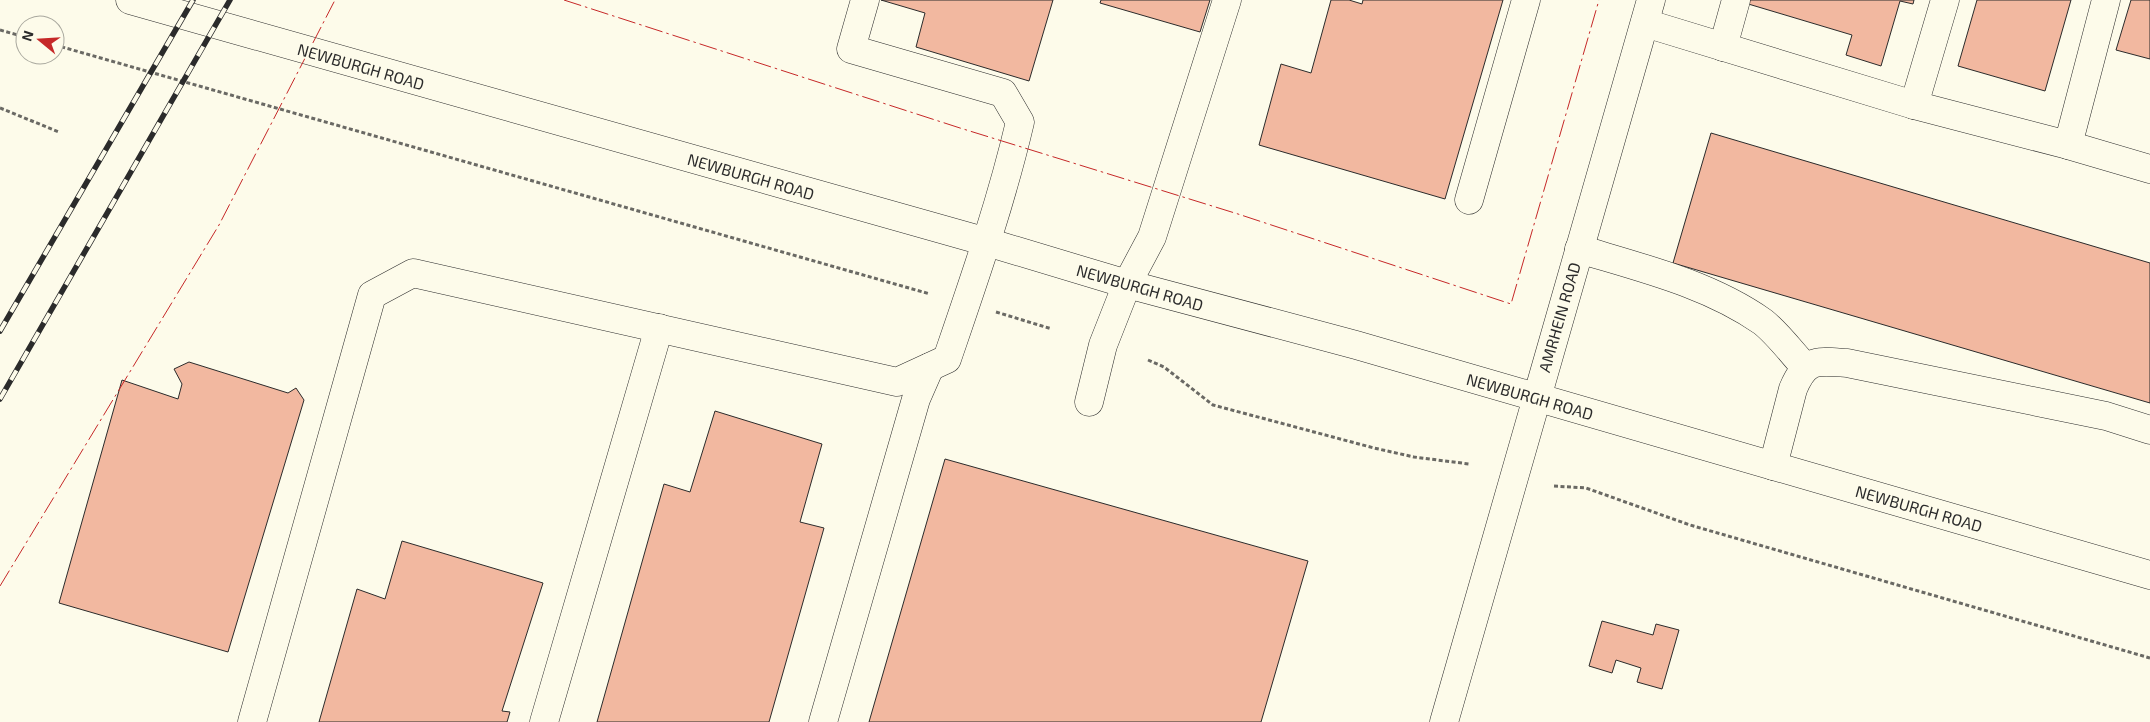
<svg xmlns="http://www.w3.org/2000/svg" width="2150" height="722" viewBox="0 0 2150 722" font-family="'Exo 2',sans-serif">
<rect width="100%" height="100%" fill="#fdfbea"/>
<!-- building -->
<g fill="#f2b8a0" stroke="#2b2b2b">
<polygon points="881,0 1053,0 1029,81 916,47 925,13"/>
<polygon points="1101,0 1210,0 1200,32 1100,3"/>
<polygon points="1331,0 1349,0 1362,4 1363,0 1503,0 1445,199 1259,145 1281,64 1311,73"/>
<polygon points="1746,0 1914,0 1913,4 1900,1 1881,66 1846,55 1852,35 1745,3"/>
<polygon points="1977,0 2071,0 2045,91 1958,66"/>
<polygon points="2131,0 2150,0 2150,59 2116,50"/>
<polygon points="1711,133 2150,263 2150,403 1673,263"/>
<polygon points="189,362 288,393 296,388 304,400 228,652 59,603 122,380 178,399 182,384 174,369"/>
<polygon points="715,411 822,444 800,522 824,528 769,722 597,722 664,484 690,492"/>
<polygon points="945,459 1308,561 1261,722 869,722"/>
<polygon points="402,541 543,583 502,711 510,712 507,722 319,722 357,589 385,599"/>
<polygon points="1602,621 1653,635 1656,624 1679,630 1662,689 1637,682 1641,668 1616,660 1612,673 1589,666"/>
</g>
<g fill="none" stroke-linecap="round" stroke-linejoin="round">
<defs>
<g id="minor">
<polyline points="1645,23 1914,105 2068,145 2150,169"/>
<polyline points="1723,47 1736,0"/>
<polyline points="1914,105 1945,0"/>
<polyline points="2068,145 2106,0"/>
<polyline points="1469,200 1526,0"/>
<path d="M1579 249C1642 268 1709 284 1763 322 1778 334 1792 353 1805 367"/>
<polyline points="1089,402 1103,345 1127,284 1152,237 1227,0"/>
<path d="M1773 466 1793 389C1806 358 1816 361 1847 363L2106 416 2150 430"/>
<path d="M252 722 372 295 413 273 897 382 947 359C974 280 1001 203 1020 122L1003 93 851 49 865 0"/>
<polyline points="544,722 659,328"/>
<polyline points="823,722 916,399 930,367"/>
<polyline points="1444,722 1651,0"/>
</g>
<polyline id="major" points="130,0 987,242 1127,284 1356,345 2150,575"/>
</defs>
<!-- minor casing -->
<use href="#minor" stroke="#2b2b2b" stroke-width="29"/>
<!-- major casing -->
<use href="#major" stroke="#2b2b2b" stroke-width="29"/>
<!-- path -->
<g stroke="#6a6964" stroke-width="3" stroke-dasharray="4 2.5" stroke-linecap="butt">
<polyline points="0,30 25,37"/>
<polyline points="55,45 930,294"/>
<polyline points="0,108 59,132"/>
<polyline points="996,312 1052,329"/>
<polyline points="1148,360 1164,367 1213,405 1374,448 1414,457 1469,464"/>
<polyline points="1554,486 1586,488 1690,525 2150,658"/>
</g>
<!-- minor -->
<use href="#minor" stroke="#fdfbea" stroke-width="28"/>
<!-- major -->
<use href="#major" stroke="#fdfbea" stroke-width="28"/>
<defs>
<g id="rail">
<polyline points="0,331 193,0"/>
<polyline points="0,399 230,0"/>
</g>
</defs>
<!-- rail casing -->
<use href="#rail" stroke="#2b2b2b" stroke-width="5.5"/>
<!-- rail -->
<use href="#rail" stroke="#fdfbea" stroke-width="4" stroke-dasharray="11" stroke-linecap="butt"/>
<!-- power -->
<g stroke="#c62828" stroke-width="1" stroke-dasharray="18 4 2.5 4" stroke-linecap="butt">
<polyline points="564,0 960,128 1238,214 1511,304 1599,0"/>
<polyline points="0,586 219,225 335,0"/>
</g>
</g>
<g text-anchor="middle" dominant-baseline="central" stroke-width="4" stroke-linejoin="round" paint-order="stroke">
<!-- street labels -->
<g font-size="16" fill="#2b2b2b" stroke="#fdfbea">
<text transform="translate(361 66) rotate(16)">NEWBURGH ROAD</text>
<text transform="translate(751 176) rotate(16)">NEWBURGH ROAD</text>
<text transform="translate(1140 287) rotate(16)">NEWBURGH ROAD</text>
<text transform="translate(1559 317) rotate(-74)">AMRHEIN ROAD</text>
<text transform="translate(1530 396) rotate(16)">NEWBURGH ROAD</text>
<text transform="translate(1919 508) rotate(16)">NEWBURGH ROAD</text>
</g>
</g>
<!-- north arrow -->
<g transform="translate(40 40) rotate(288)"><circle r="24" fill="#fdfbea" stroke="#a9a89e"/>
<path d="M0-4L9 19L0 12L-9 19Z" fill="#c62828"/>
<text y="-8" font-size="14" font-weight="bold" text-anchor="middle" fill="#2b2b2b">N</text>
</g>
</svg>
